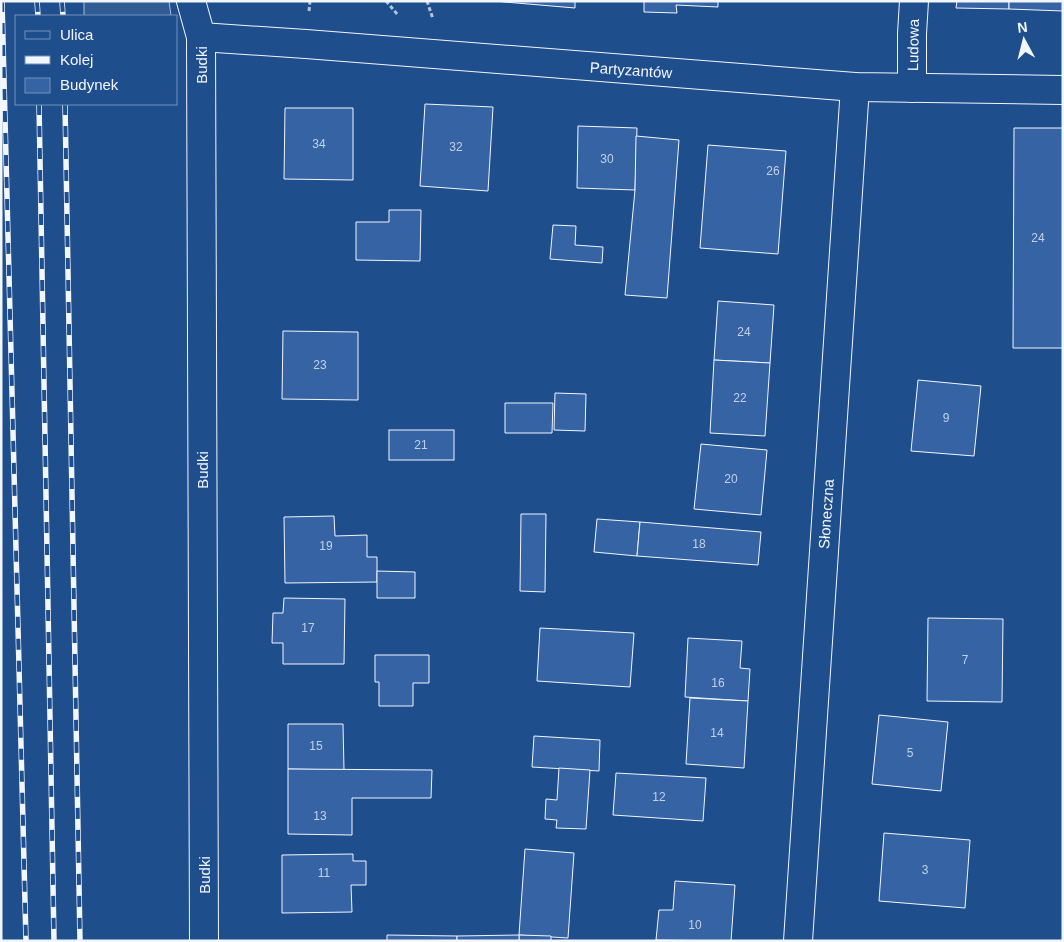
<svg xmlns="http://www.w3.org/2000/svg" width="1064" height="942" viewBox="0 0 1064 942" font-family="Arial,sans-serif">
<rect width="100%" height="100%" fill="#1f4e8c"/>
<!-- green -->
<polygon fill="#305b95" stroke="#a8bbd7" points="84,1 169,1 171,16 84,16"/>
<!-- building -->
<g fill="#3563a3" stroke="#f2f6ff">
<polygon points="493,1 575,1 575,8"/>
<polygon points="644,1 718,1 718,7 676,5 677,13 644,12"/>
<polygon points="957,1 1009,1 1009,9 956,8"/>
<polygon points="1009,1 1063,1 1063,11 1009,9"/>
<polygon points="425,104 493,107 488,191 420,186"/>
<polygon points="285,108 353,108 353,180 284,179"/>
<polygon points="578,126 637,128 635,190 577,188"/>
<polygon points="1014,128 1063,128 1063,348 1013,348"/>
<polygon points="636,136 679,140 667,298 625,295 635,190"/>
<polygon points="708,145 786,151 778,254 700,248"/>
<polygon points="389,210 421,210 420,261 356,260 356,222 389,222"/>
<polygon points="553,225 576,226 575,245 603,247 602,263 550,259"/>
<polygon points="718,301 774,305 770,363 714,360"/>
<polygon points="283,331 358,332 358,400 282,399"/>
<polygon points="714,360 770,363 765,436 710,433"/>
<polygon points="918,380 981,386 974,456 911,451"/>
<polygon points="555,393 586,394 585,431 554,430"/>
<polygon points="505,403 553,403 552,433 505,433"/>
<rect x="389" y="430" width="65" height="30"/>
<polygon points="701,444 767,450 761,515 694,509"/>
<polygon points="521,514 546,514 545,592 520,591"/>
<polygon points="334,516 335,536 367,535 367,557 377,557 377,582 285,583 284,517"/>
<polygon points="597,519 640,522 637,556 594,552"/>
<polygon points="640,522 761,532 758,565 637,556"/>
<polygon points="377,571 415,572 415,598 377,598"/>
<polygon points="284,598 345,599 344,664 283,664 283,643 272,643 273,613 283,613"/>
<polygon points="928,618 1003,619 1002,702 927,701"/>
<polygon points="540,628 634,633 630,687 537,681"/>
<polygon points="688,638 742,641 740,668 750,669 748,701 685,697"/>
<polygon points="375,655 429,655 429,683 413,683 413,706 379,706 379,682 375,682"/>
<polygon points="690,698 748,701 744,768 686,764"/>
<polygon points="879,715 948,722 941,791 872,784"/>
<polygon points="288,724 343,724 344,770 288,769"/>
<polygon points="534,736 600,740 599,771 532,767"/>
<polygon points="559,768 590,770 586,829 556,828 557,820 545,819 546,799 557,800"/>
<polygon points="288,769 432,770 431,798 352,798 352,835 288,834"/>
<polygon points="616,773 706,778 703,821 613,815"/>
<polygon points="884,833 970,840 965,908 879,901"/>
<polygon points="525,849 574,853 568,938 519,935"/>
<polygon points="353,854 353,861 366,861 366,885 351,885 352,912 282,913 282,855"/>
<polygon points="675,881 735,885 731,941 656,940 659,910 673,910"/>
<polygon points="387,935 457,936 457,941 387,941"/>
<polygon points="519,935 551,936 551,941 519,941"/>
<polygon points="519,935 519,941 457,941 457,936"/>
</g>
<g fill="none" stroke-linecap="round" stroke-linejoin="round">
<defs>
<g id="minor">
<polyline points="191,1 201,37 204,941"/>
<polyline points="201,37 306,44 855,87 1063,90"/>
<polyline points="912,88 912,34 914,1"/>
<polyline points="798,941 855,87"/>
</g>
</defs>
<!-- minor casing -->
<use href="#minor" stroke="#f2f6ff" stroke-width="30"/>
<!-- path -->
<g stroke="#b3c4dc" stroke-width="3" stroke-dasharray="4 2.5" stroke-linecap="butt">
<polyline points="386,1 398,15"/>
<polyline points="427,1 433,19"/>
<polyline points="309,11 310,1"/>
</g>
<!-- minor -->
<use href="#minor" stroke="#1f4e8c" stroke-width="28"/>
<defs>
<g id="rail">
<polyline points="2,1 26,941"/>
<polyline points="37,1 38,16"/>
<polyline points="62,1 63,16"/>
<polyline points="39,104 54,941"/>
<polyline points="65,104 80,941"/>
</g>
</defs>
<!-- rail casing -->
<use href="#rail" stroke="#f2f6ff" stroke-width="5.5"/>
<!-- rail -->
<use href="#rail" stroke="#1f4e8c" stroke-width="4" stroke-dasharray="11" stroke-linecap="butt"/>
</g>
<g text-anchor="middle" dominant-baseline="central" stroke-width="4" stroke-linejoin="round" paint-order="stroke">
<!-- number labels -->
<g font-size="12" fill="#c3d1e8">
<text x="319" y="144">34</text>
<text x="456" y="147">32</text>
<text x="607" y="159">30</text>
<text x="773" y="171">26</text>
<text x="1038" y="238">24</text>
<text x="744" y="332">24</text>
<text x="320" y="365">23</text>
<text x="740" y="398">22</text>
<text x="946" y="418">9</text>
<text x="421" y="445">21</text>
<text x="731" y="479">20</text>
<text x="699" y="544">18</text>
<text x="326" y="546">19</text>
<text x="308" y="628">17</text>
<text x="965" y="660">7</text>
<text x="718" y="683">16</text>
<text x="717" y="733">14</text>
<text x="316" y="746">15</text>
<text x="910" y="753">5</text>
<text x="659" y="797">12</text>
<text x="320" y="816">13</text>
<text x="925" y="870">3</text>
<text x="324" y="873">11</text>
<text x="695" y="925">10</text>
</g>
<!-- street labels -->
<g font-size="15" fill="#f2f6ff" stroke="#1f4e8c">
<text transform="translate(913 45) rotate(-89)">Ludowa</text>
<text transform="translate(201 65) rotate(-90)">Budki</text>
<text transform="translate(631 70) rotate(4)">Partyzantów</text>
<text transform="translate(202 470) rotate(-90)">Budki</text>
<text transform="translate(826 514) rotate(-86)">Słoneczna</text>
<text transform="translate(204 875) rotate(-90)">Budki</text>
</g>
</g>
<!-- border -->
<rect width="1064" height="942" fill="none" stroke="#f2f6ff" stroke-width="5"/>
<!-- legend -->
<rect x="15" y="15" width="162" height="90" fill="#1f4e8c" stroke="#7391ba"/>
<rect x="25" y="31" width="25" height="8" fill="#1f4e8c" stroke="#7391ba"/>
<text x="60" y="40" font-size="15" fill="#f2f6ff">Ulica</text>
<rect x="25" y="56" width="25" height="8" fill="#f2f6ff" stroke="#7391ba"/>
<text x="60" y="65" font-size="15" fill="#f2f6ff">Kolej</text>
<rect x="25" y="78" width="25" height="15" fill="#3563a3" stroke="#7391ba"/>
<text x="60" y="90" font-size="15" fill="#f2f6ff">Budynek</text>
<!-- north arrow -->
<g transform="translate(1024 40) rotate(353)" stroke="#1f4e8c" stroke-width="4" paint-order="stroke">
<path d="M0-4L9 19L0 12L-9 19Z" fill="#f2f6ff"/>
<text y="-8" font-size="14" font-weight="bold" text-anchor="middle" fill="#f2f6ff">N</text>
</g>
</svg>
